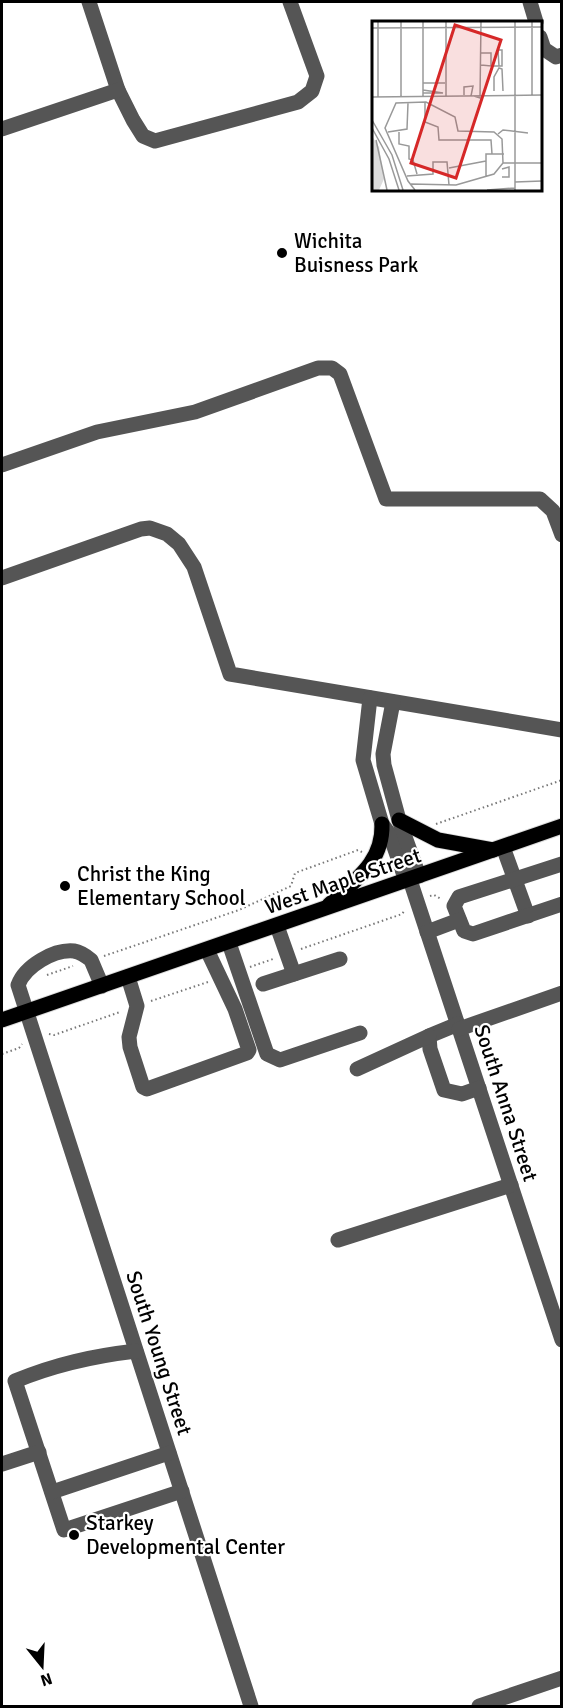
<svg xmlns="http://www.w3.org/2000/svg" width="563" height="1708" viewBox="0 0 563 1708" font-family="Signika,sans-serif">
<rect width="100%" height="100%" fill="#fff"/>
<g fill="none" stroke-linecap="round" stroke-linejoin="round">
<defs>
<g id="major">
<polyline points="399,820 438,840 493,850"/>
<path d="M329 905C355 880 383 863 382 824"/>
<polyline points="2,1020 562,826"/>
</g>
</defs>
<!-- major casing -->
<use href="#major" stroke="#dbdbdb" stroke-width="17"/>
<!-- path -->
<g stroke="#777" stroke-width="2" stroke-dasharray="1.5 3" stroke-linecap="butt">
<polyline points="436,824 562,780"/>
<polyline points="430,896 434,895 441,899"/>
<polyline points="301,949 402,914 405,910"/>
<polyline points="104,956 239,910 291,886 295,873 358,850 362,852"/>
<polyline points="250,967 273,959"/>
<polyline points="47,975 73,966"/>
<polyline points="151,1001 208,982"/>
<polyline points="49,1034 54,1035 120,1012"/>
<polyline points="2,1054 19,1048 22,1044"/>
</g>
<!-- minor -->
<g stroke="#555" stroke-width="15">
<polyline points="89,2 118,90 133,120 143,136 155,141 298,102 312,91 317,76 290,2"/>
<polyline points="530,2 536,22"/>
<polyline points="540,37 544,49 556,57 562,55"/>
<polyline points="2,129 118,90"/>
<polyline points="2,465 97,432 195,412 318,368 332,368 340,374 386,499 540,499 553,511 562,535"/>
<polyline points="2,578 141,529 150,528 167,534 179,544 194,567 230,674 562,730"/>
<polyline points="370,698 363,760 382,824 390,835 406,881"/>
<polyline points="393,702 383,754 384,765 399,820 419,876"/>
<polyline points="503,847 528,916"/>
<polyline points="562,864 459,897 454,906 464,931 473,934 562,904"/>
<polyline points="410,880 562,1340"/>
<polyline points="277,926 294,974"/>
<polyline points="427,932 459,920"/>
<polyline points="229,943 267,1054 280,1060 360,1033"/>
<polyline points="128,977 137,1006 129,1037 130,1047 143,1087 147,1089 247,1053 249,1050 235,1009 207,950"/>
<polyline points="263,984 340,959"/>
<path d="M102 986 91 960C86 956 80 952 74 951 54 949 25 966 18 985L251 1706"/>
<polyline points="458,1024 429,1036 430,1049 444,1090 462,1094 479,1088"/>
<polyline points="459,1029 562,993"/>
<polyline points="357,1069 429,1036"/>
<polyline points="338,1240 511,1185"/>
<path d="M136 1351C93 1356 56 1364 15 1381L64 1530 182 1491"/>
<polyline points="2,1464 39,1452"/>
<polyline points="52,1492 169,1453"/>
<polyline points="479,1706 562,1678"/>
</g>
<!-- major -->
<use href="#major" stroke="#000" stroke-width="15"/>
</g>
<!-- markers -->
<g fill="#000" stroke="#fff" stroke-width="2">
<circle cx="282" cy="253" r="6"/>
<circle cx="65" cy="886" r="6"/>
<circle cx="74" cy="1535" r="6"/>
</g>
<g text-anchor="middle" dominant-baseline="central" stroke-width="4.5" stroke-linejoin="round" paint-order="stroke">
<!-- poi labels -->
<g font-size="21" fill="#000" stroke="#fff" text-anchor="start">
<text x="294" y="241">Wichita<tspan x="294" dy="24">Buisness Park</tspan></text>
<text x="77" y="874">Christ the King<tspan x="77" dy="24">Elementary School</tspan></text>
<text x="86" y="1523">Starkey<tspan x="86" dy="24">Developmental Center</tspan></text>
</g>
<!-- street labels -->
<g font-size="21" fill="#000" stroke="#fff">
<text transform="translate(343 881) rotate(-19)">West Maple Street</text>
<text transform="translate(506 1103) rotate(72)">South Anna Street</text>
<text transform="translate(159 1353) rotate(72)">South Young Street</text>
</g>
</g>
<!-- overview -->
<g transform="translate(372 21)">
<rect width="170" height="170" fill="#fff"/>
<path d="M0 115 7 126 12 158 7 169H0Z" fill="#dcdcdc"/>
<path fill="none" stroke="#999" stroke-width="1.5" d="M29 0V76M51 0V76M74 0V75M143 0V160M0 7 170 6M109 32H119V45L109 44M119 45H130V29H126L127 45M51 62H73M51 69 71 72H51M122 70V56L127 47 130 48 131 70M92 74V66L101 65 99 75M160 74V0M102 75 108 77 109 0M0 76 170 74M6 76V0M53 81V101L66 106 67 119H119L120 133M0 99 20 134 31 169M0 107 17 138 27 169M16 111 35 108 36 82M27 111V123L37 125V138L41 139 45 153M126 113 131 109 156 112M4 119 15 169M131 142H170M77 147 114 140M130 148 137 146V156H130M35 155 61 153V141H75L77 164M114 155V133H132M143 161 170 160M39 163 84 164 122 153 131 142 130 118 122 111 86 110 83 96 54 81 24 82 13 107 36 160 43 169M115 169 143 167M143 169V115"/>
<path fill="#d62828" fill-opacity="0.15" stroke="#d62828" stroke-width="3" d="M83 4 129 19 84 157 39 142Z"/>
<rect width="170" height="170" fill="none" stroke="#000" stroke-width="3"/>
</g>
<!-- border -->
<rect width="563" height="1708" fill="none" stroke="#000000" stroke-width="6"/>
<!-- north arrow -->
<g transform="translate(42 1666) rotate(162)" stroke="#ffffff" stroke-width="4.5" paint-order="stroke">
<path d="M0-4.5L10 22L0 15L-10 22Z" fill="#000000"/>
<text y="-9" font-size="16" font-weight="bold" text-anchor="middle" fill="#000000">N</text>
</g>
</svg>
